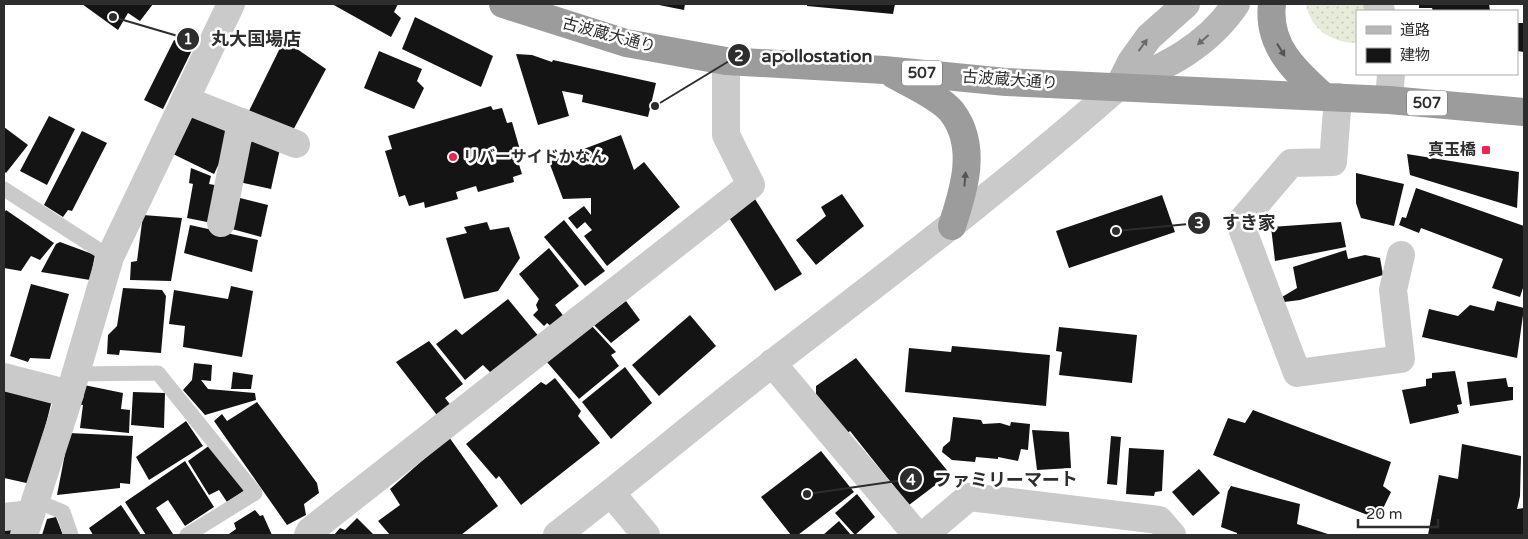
<svg xmlns="http://www.w3.org/2000/svg" width="1528" height="539" viewBox="0 0 1528 539" font-family="'Varela Round','Noto Sans JP',sans-serif">
<defs>
<pattern id="grass-dots" width="8" height="8" patternUnits="userSpaceOnUse" patternTransform="scale(1.25)"><rect width="8" height="8" fill="#e6ecd9"/><path d="M2 2h.1M6 6h.1" fill="none" stroke="#c6cbbb" stroke-width="1.8" stroke-linecap="round"/></pattern>
</defs>
<rect width="100%" height="100%" fill="#fff"/>
<!-- grass -->
<path fill="url(#grass-dots)" d="M1306 4H1363L1368 11H1357V43C1332 43 1310 29 1306 4Z"/>
<!-- building -->
<g fill="#141414">
<polygon points="82,4 153,4 140,21 128,13 118,30"/>
<polygon points="332,4 398,4 394,12 401,18 391,37"/>
<polygon points="654,4 685,4 684,10"/>
<polygon points="807,4 895,4 893,14 807,6"/>
<polygon points="1419,4 1489,4 1490,11 1433,11 1432,8 1419,8"/>
<polygon points="415,17 493,56 481,87 402,49"/>
<polygon points="1517,23 1524,23 1524,52 1517,51"/>
<polygon points="174,40 193,48 163,109 144,100"/>
<polygon points="284,40 326,69 291,134 247,115"/>
<polygon points="379,51 422,69 417,81 424,88 414,109 364,88"/>
<polygon points="516,54 532,55 552,62 553,60 656,83 648,117 582,102 583,95 562,91 569,116 538,125"/>
<polygon points="491,106 493,110 502,108 507,123 512,122 522,157 517,158 522,174 513,177 514,182 478,192 476,186 456,192 458,199 425,208 424,202 409,206 405,195 399,197 385,151 392,149 388,136"/>
<polygon points="195,114 229,127 231,138 214,174 173,154 190,117"/>
<polygon points="49,116 75,129 47,185 20,171"/>
<polygon points="4,127 28,145 6,173 4,171"/>
<polygon points="82,131 107,143 72,211 68,210 63,217 44,205"/>
<polygon points="621,135 634,170 644,162 680,207 607,266 584,236 592,230 585,222 577,229 568,218 584,206 591,215 591,198 563,199 549,162"/>
<polygon points="254,137 280,149 271,189 239,182 245,154"/>
<polygon points="1407,154 1519,172 1517,208 1410,175"/>
<polygon points="191,168 211,176 209,184 220,186 212,223 187,218 193,184 189,183"/>
<polygon points="1356,173 1404,184 1394,226 1361,218 1356,203"/>
<polygon points="1416,188 1524,226 1524,285 1520,297 1492,288 1503,259 1421,228 1419,233 1399,225 1402,217 1406,218"/>
<polygon points="842,194 864,226 816,265 796,240 826,216 821,207"/>
<polygon points="1162,195 1175,232 1069,268 1056,231"/>
<polygon points="240,198 268,205 261,237 232,229"/>
<polygon points="755,199 802,274 775,291 728,216"/>
<polygon points="6,210 54,243 40,260 31,256 21,271 4,268 4,213"/>
<polygon points="143,215 182,218 171,281 130,280 131,262 137,261"/>
<polygon points="564,220 605,271 585,286 544,237"/>
<polygon points="487,222 490,230 509,227 520,258 498,291 464,299 446,238 467,233 464,227"/>
<polygon points="1341,222 1346,247 1275,261 1271,227"/>
<polygon points="190,225 258,240 252,272 184,253"/>
<polygon points="60,242 95,255 90,280 41,272 56,244"/>
<polygon points="549,248 579,286 555,305 565,318 552,327 547,323 544,326 533,315 538,310 536,305 539,299 519,274"/>
<polygon points="1346,250 1348,259 1365,255 1380,258 1383,275 1300,300 1284,302 1282,297 1297,288 1293,267"/>
<polygon points="31,284 69,294 50,359 30,358 28,362 10,356"/>
<polygon points="231,286 253,291 242,357 183,347 185,326 169,324 174,290 228,299"/>
<polygon points="123,288 162,290 166,296 161,353 120,350 119,355 107,354 108,335 117,326"/>
<polygon points="508,299 540,338 493,375 483,365 465,380 436,344 456,329 462,335"/>
<polygon points="626,301 640,320 611,343 594,325"/>
<polygon points="1497,301 1524,308 1517,358 1422,337 1429,309 1458,316 1470,305 1494,311"/>
<polygon points="690,315 716,346 659,396 632,365"/>
<polygon points="591,325 616,352 611,355 619,366 579,399 546,361"/>
<polygon points="1059,327 1137,335 1132,383 1059,375 1062,352 1056,351"/>
<polygon points="429,341 463,384 445,398 453,408 440,419 396,362"/>
<polygon points="952,346 1050,355 1046,406 905,392 909,348 951,352"/>
<polygon points="856,358 950,474 909,505 850,431 844,436 816,401 816,386"/>
<polygon points="194,363 212,365 211,381 201,380 208,389 255,393 256,400 205,415 183,390 192,380"/>
<polygon points="625,367 652,403 611,439 582,402"/>
<polygon points="1455,371 1462,404 1457,405 1459,413 1410,424 1402,390 1426,386 1426,379 1432,378 1432,373"/>
<polygon points="233,372 253,375 251,389 231,389"/>
<polygon points="555,378 581,411 578,416 600,443 521,505 499,476 496,479 466,444 541,382 546,385"/>
<polygon points="1506,378 1508,387 1513,387 1513,400 1470,406 1467,382"/>
<polygon points="84,385 123,393 121,409 130,410 129,433 80,428 83,405 78,404"/>
<polygon points="4,387 52,400 31,484 4,478"/>
<polygon points="133,392 165,393 164,428 131,425"/>
<polygon points="257,402 317,483 319,493 304,504 306,515 287,525 214,421 222,414 227,421"/>
<polygon points="1253,410 1391,462 1383,486 1391,492 1378,519 1213,455 1228,418 1245,423"/>
<polygon points="953,417 981,420 983,424 1000,423 1010,426 1011,422 1030,424 1028,450 1021,449 1018,461 998,457 998,459 976,457 975,462 952,460 942,452 943,447 950,441"/>
<polygon points="186,421 203,446 149,480 136,457"/>
<polygon points="1032,430 1069,432 1071,468 1037,470"/>
<polygon points="69,433 133,436 130,484 120,483 120,488 57,495"/>
<polygon points="1111,436 1121,437 1117,485 1107,484"/>
<polygon points="449,437 498,506 461,535 390,535 378,521 400,505 390,489"/>
<polygon points="1462,444 1521,456 1520,496 1517,509 1524,508 1524,535 1428,535 1439,475 1458,479"/>
<polygon points="210,445 245,490 227,502 219,490 209,495 188,461"/>
<polygon points="1129,448 1164,450 1162,491 1155,492 1154,496 1126,494"/>
<polygon points="821,451 854,492 798,535 791,535 761,497"/>
<polygon points="185,461 214,507 185,526 168,500 156,508 173,534 146,535 125,502"/>
<polygon points="1199,469 1220,493 1193,516 1172,492"/>
<polygon points="1231,486 1300,504 1297,524 1331,535 1237,535 1237,533 1221,527 1228,491"/>
<polygon points="857,494 875,517 855,535 835,513"/>
<polygon points="121,505 141,535 93,535 89,528"/>
<polygon points="255,510 260,516 263,515 272,535 230,535 229,534 236,529 234,523"/>
<polygon points="56,517 63,535 42,535 47,519"/>
<polygon points="357,518 374,535 334,535 340,528 345,530"/>
<polygon points="18,521 14,535 4,535 4,523"/>
<polygon points="839,521 851,535 823,535"/>
</g>
<g fill="none" stroke-linecap="round" stroke-linejoin="round">
<!-- service -->
<g stroke="#cacaca" stroke-width="15">
<polyline points="4,189 110,257"/>
<polyline points="76,374 158,373 255,493 187,535"/>
<polyline points="36,501 63,512 71,535"/>
</g>
<!-- minor -->
<g stroke="#cacaca" stroke-width="28">
<polyline points="1377,4 1381,11"/>
<polyline points="1338,97 1333,162 1291,163 1240,223 1297,373 1401,359 1393,290 1401,255"/>
<polyline points="185,100 296,144"/>
<polyline points="1389,100 1391,74"/>
<polyline points="221,223 241,122"/>
<polyline points="772,363 917,535"/>
<polyline points="4,377 70,394"/>
<polyline points="611,493 646,535"/>
<polyline points="4,517 31,514"/>
<polyline points="24,535 65,410 110,257 231,4"/>
<polyline points="308,535 310,531 751,185 726,135 726,61"/>
<polyline points="924,535 969,497 1159,520 1172,535"/>
</g>
<!-- tertiary -->
<path stroke="#cacaca" stroke-width="28" d="M557 535C630 479 700 419 773 363 890 273 1008 184 1119 86"/>
<!-- secondary -->
<g stroke="#b7b7b7" stroke-width="28">
<path d="M1119 86C1165 67 1207 47 1236 4"/>
<polyline points="1119,86 1131,62 1149,37 1186,4"/>
</g>
<!-- trunk -->
<g stroke="#9c9c9c" stroke-width="28">
<polyline points="503,4 626,43 726,61 884,70 1006,82 1389,100 1524,112"/>
<path d="M1272 4C1267 45 1294 70 1323 96"/>
<path d="M894 75C911 84 941 98 952 112 978 146 964 190 952 226"/>
</g>
</g>
<!-- one-way arrows -->
<defs><path id="oneway-solid" d="M-6-.8H1V-3.2L6.5 0L1 3.2V.8H-6Z" transform="scale(1.25)"/></defs>
<g fill="#6b6b6b">
<use href="#oneway-solid" transform="translate(1203 40) rotate(139)"/>
<use href="#oneway-solid" transform="translate(1143 45) rotate(-54)"/>
</g>
<g fill="#545454">
<use href="#oneway-solid" transform="translate(1281 50) rotate(58)"/>
<use href="#oneway-solid" transform="translate(965 179) rotate(-85)"/>
</g>
<!-- markers -->
<g fill="#ef234f" stroke="#fff" stroke-width="2">
<rect x="1481" y="145" width="10" height="10" rx="2.5"/>
<circle cx="453" cy="157" r="5"/>
</g>
<g text-anchor="middle" dominant-baseline="central" stroke-width="5" stroke-linejoin="round" paint-order="stroke">
<!-- shield labels -->
<g fill="#fff" stroke="#6c6c6c" stroke-width="1">
<rect x="902" y="60.5" width="40" height="25" rx="4"/>
<rect x="1407" y="90.5" width="40" height="25" rx="4"/>
</g>
<g font-size="15" font-weight="bold" fill="#2d2d2d">
<text x="922" y="73">507</text>
<text x="1427" y="103">507</text>
</g>
<!-- street labels -->
<g font-size="16" fill="#2d2d2d" stroke="#fff">
<text transform="translate(609 35) rotate(15)">古波蔵大通り</text>
<text transform="translate(1010 80) rotate(4)">古波蔵大通り</text>
</g>
<!-- poi labels -->
<g font-size="16" font-weight="bold" fill="#2d2d2d" stroke="#fff" text-anchor="end">
<text x="1476" y="150">真玉橋</text>
<text x="463" y="157" text-anchor="start">リバーサイドかなん</text>
</g>
</g>
<!-- callouts -->
<path fill="none" stroke="#2d2d2d" stroke-width="2" d="M113 17L188 39M655 106L739 55M1116 231L1199 223M807 494L911 479"/>
<g fill="#2d2d2d" stroke="#fff" stroke-width="2">
<circle cx="113" cy="17" r="5"/>
<circle cx="655" cy="106" r="5"/>
<circle cx="1116" cy="231" r="5"/>
<circle cx="807" cy="494" r="5"/>
<circle cx="188" cy="39" r="12"/>
<circle cx="739" cy="55" r="12"/>
<circle cx="1199" cy="223" r="12"/>
<circle cx="911" cy="479" r="12"/>
</g>
<g font-size="15" text-anchor="middle" font-weight="bold" fill="#fff">
<text x="188" y="44">1</text>
<text x="739" y="61">2</text>
<text x="1199" y="228">3</text>
<text x="911" y="485">4</text>
</g>
<g font-size="18" text-anchor="middle" font-weight="bold" fill="#2d2d2d" stroke="#fff" stroke-width="5" stroke-linejoin="round" paint-order="stroke">
<text x="256" y="45">丸大国場店</text>
<text x="817" y="62">apollostation</text>
<text x="1249" y="229">すき家</text>
<text x="1006" y="486">ファミリーマート</text>
</g>
<!-- border -->
<rect width="1528" height="539" fill="none" stroke="#2d2d2d" stroke-width="10"/>
<!-- legend -->
<rect x="1356" y="10" width="162" height="65" fill="#ffffff" stroke="#ababab"/>
<rect x="1366" y="26" width="25" height="8" fill="#b7b7b7" stroke="#ababab"/>
<text x="1400" y="35" font-size="15" fill="#2d2d2d">道路</text>
<rect x="1366" y="48" width="25" height="15" fill="#141414" stroke="#ababab"/>
<text x="1400" y="60" font-size="15" fill="#2d2d2d">建物</text>
<!-- scale -->
<path d="M1358 519v8h80v-8" fill="none" stroke="#2d2d2d" stroke-width="2.5"/>
<text x="1366" y="519" font-size="15" fill="#2d2d2d" stroke="#ffffff" stroke-width="4" paint-order="stroke">20 m</text>
</svg>
